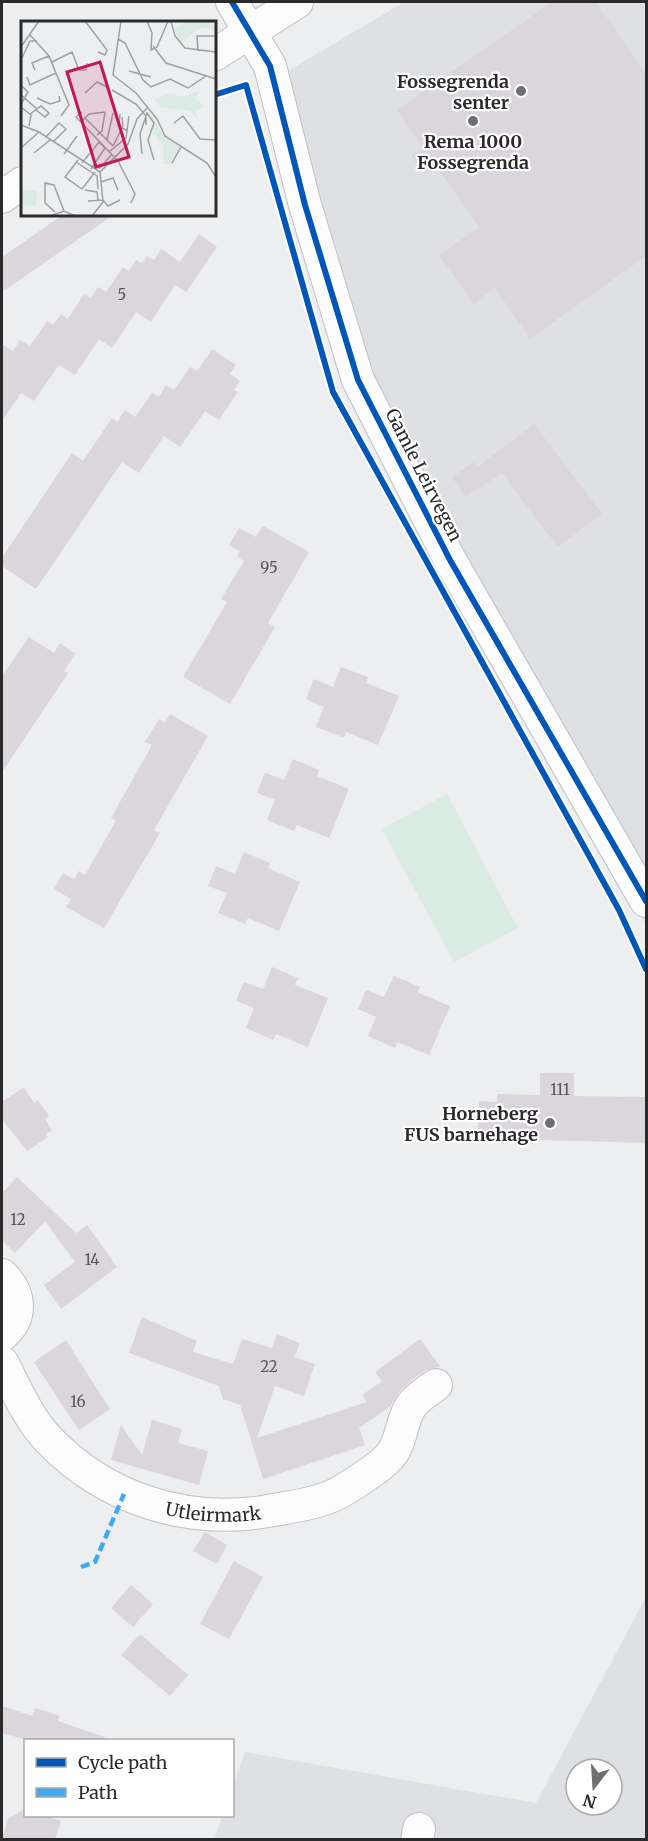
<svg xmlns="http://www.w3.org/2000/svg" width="648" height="1841" viewBox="0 0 648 1841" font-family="Merriweather,serif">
<rect width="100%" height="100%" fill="#edeef0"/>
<!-- built -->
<g fill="#dee0e6" fill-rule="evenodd">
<polygon points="404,2 646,2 646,925 363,372 283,74"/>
<path d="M646 1597V1839L214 1840 222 1816H232L233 1787 245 1752 536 1803ZM576 1769H612V1805H576Z"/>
</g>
<!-- green -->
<polygon fill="#d9ebe2" points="447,794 518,928 454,962 382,829"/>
<!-- building -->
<g fill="#dbd6dd">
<polygon points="552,2 596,2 646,74 646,256 530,339 495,288 474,304 439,255 479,227 436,166 425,174 412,156 423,148 397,110"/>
<polygon points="64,214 115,214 2,292 2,257"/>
<polygon points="199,234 217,247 186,292 175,285 151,322 136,312 112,348 99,339 75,375 59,365 34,401 21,393 2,421 2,344 13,351 20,340 30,346 47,321 53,325 61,314 68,319 84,294 91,298 98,287 106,292 123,267 129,271 136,260 142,263 147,256 154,260 161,249 180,262"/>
<polygon points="212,349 236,365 230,374 240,381 234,390 238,392 219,420 205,411 180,447 164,436 139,473 122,462 36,589 2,566 2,558 72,453 83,461 112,418 117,422 125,410 135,417 152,393 159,397 166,385 174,390 190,367 197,371"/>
<polygon points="534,424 602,514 558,547 502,473 466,497 452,477 474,462 477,467"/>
<polygon points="263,526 309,552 268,623 275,627 230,704 183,677 227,602 221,599 244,561 237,557 240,551 229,545 239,528 256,537"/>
<polygon points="29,637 54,653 60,643 75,654 64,671 68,673 2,772 2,676"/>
<polygon points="341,667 368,677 366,683 399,696 378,745 346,732 344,738 316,727 324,707 306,699 314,679 333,687"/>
<polygon points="170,714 208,736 154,830 160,833 104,928 66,907 71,899 54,889 63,873 74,879 79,871 85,875 116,821 111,818 152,745 145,742 159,719 165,723"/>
<polygon points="293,759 319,770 317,776 349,789 329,838 297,825 294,831 267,820 275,800 257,793 265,773 284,780"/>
<polygon points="244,852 270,863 268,868 300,882 279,931 248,918 245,924 218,913 227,893 208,886 216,866 235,874"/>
<polygon points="272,967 298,978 295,985 328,998 308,1047 276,1034 273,1040 246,1028 254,1008 236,1001 244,982 263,989"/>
<polygon points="394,976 420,987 417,992 450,1006 429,1055 397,1042 395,1048 368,1036 376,1017 358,1009 366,990 384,997"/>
<polygon points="540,1073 574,1073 574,1096 646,1097 646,1143 478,1138 479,1101 497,1102 497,1094 540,1095"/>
<polygon points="24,1087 34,1103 38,1100 49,1116 45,1119 52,1130 46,1134 48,1137 27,1151 2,1119 2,1102"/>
<polygon points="17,1177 76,1233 87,1225 117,1267 61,1309 44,1285 75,1262 45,1221 15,1253 2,1240 2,1193"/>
<polygon points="142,1317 197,1341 193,1352 233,1364 242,1339 272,1348 277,1334 300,1343 294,1357 315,1364 304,1396 275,1386 257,1438 367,1402 362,1395 382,1381 375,1372 420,1339 440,1366 426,1370 412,1380 399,1392 390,1407 359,1428 365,1445 263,1479 240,1405 223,1399 219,1386 129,1353"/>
<polygon points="66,1340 110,1409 79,1430 34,1362"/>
<polygon points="152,1420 182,1429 178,1443 208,1451 199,1485 111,1460 121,1425 142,1455"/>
<polygon points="205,1532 227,1545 217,1564 193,1551"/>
<polygon points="234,1561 263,1577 229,1639 200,1624"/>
<polygon points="131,1585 153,1604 133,1627 111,1608"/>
<polygon points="140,1634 188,1675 170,1696 121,1655"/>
<polygon points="2,1706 33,1716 35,1708 60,1716 58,1721 105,1737 104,1740 27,1740 2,1733"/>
<polygon points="26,1808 26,1815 44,1815 61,1821 55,1839 2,1839 8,1819"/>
</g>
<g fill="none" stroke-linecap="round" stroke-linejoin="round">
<defs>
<g id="minor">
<polyline points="232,2 270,66 305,205 358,380 450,560 646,901"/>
<polyline points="214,55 297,2"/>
<polyline points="2,197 22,183"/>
<path d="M2 1275C21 1293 23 1318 2 1335"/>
<path id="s1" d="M2 1362C15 1387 28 1418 48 1439 105 1499 187 1525 268 1511 291 1507 322 1503 342 1491 355 1483 381 1467 390 1456 402 1443 401 1420 411 1406 416 1398 428 1391 436 1385"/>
<polyline points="417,1840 419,1829"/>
</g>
</defs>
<!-- minor casing -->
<use href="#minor" stroke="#bfc0c2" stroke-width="34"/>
<!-- minor -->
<use href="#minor" stroke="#fcfcfd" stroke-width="32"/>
<!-- quiet -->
<polyline stroke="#3fa9f5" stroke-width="4.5" stroke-dasharray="9 4.5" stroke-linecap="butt" points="81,1567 95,1562 124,1494"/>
<defs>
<g id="cycleway">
<polyline points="232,2 270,66 305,205 358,380 450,560 646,901"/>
<polyline points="214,95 246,85 333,392 619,910 646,969"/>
</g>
</defs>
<!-- cycleway casing -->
<use href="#cycleway" stroke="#fff" stroke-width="10"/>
<!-- cycleway -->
<use href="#cycleway" stroke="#0057b8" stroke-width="6"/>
</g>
<!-- markers -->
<g fill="#6e6f70" stroke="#fff" stroke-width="2">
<circle cx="521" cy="91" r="6"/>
<circle cx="473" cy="121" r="6"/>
<circle cx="550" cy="1123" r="6"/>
</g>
<g text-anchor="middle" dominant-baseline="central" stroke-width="4.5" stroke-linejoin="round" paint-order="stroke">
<!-- number labels -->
<g font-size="15" fill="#575658">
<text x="122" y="294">5</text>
<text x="269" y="567">95</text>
<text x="560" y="1089">111</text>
<text x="18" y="1219">12</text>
<text x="92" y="1259">14</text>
<text x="269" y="1366">22</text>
<text x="78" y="1401">16</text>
</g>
<!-- poi labels -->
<g font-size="18" font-weight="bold" fill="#2a2a2b" stroke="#fff" text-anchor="end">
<text x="509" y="81">Fossegrenda<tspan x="509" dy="21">senter</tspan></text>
<text x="473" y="141" text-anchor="middle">Rema 1000<tspan x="473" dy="21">Fossegrenda</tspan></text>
<text x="538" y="1113">Horneberg<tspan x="538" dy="21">FUS barnehage</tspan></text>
</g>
<!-- street labels -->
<g font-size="18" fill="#2a2a2b" stroke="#fff">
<text transform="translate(424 475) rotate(63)">Gamle Leirvegen</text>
<text stroke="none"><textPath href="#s1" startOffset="276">Utleirmark</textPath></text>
</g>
</g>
<!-- overview -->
<g transform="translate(21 21)">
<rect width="195" height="195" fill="#edeef0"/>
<path d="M167 0H191L195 10 181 6 159 22 154 7ZM179 70 174 77 183 86 174 91 177 99 170 90 140 86 133 78 150 72 161 76ZM130 92 140 111 159 127 151 142 154 145 142 142 143 126 133 113ZM0 169 16 170 15 185 1 183 0 187Z" fill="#d9ebe2"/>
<path fill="none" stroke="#9fa0a1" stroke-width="1.5" d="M64 0 86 29 84 34 77 31M100 0 92 54 115 72 136 98 144 115 186 142 195 156M126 0 131 12 130 29 136 26 147 0M150 0 154 15 164 27 195 31M9 14 28 35 48 84 40 95M97 18 104 22 122 59 130 66 149 58 167 67 185 55M132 25 145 42 195 58M0 26 18 0M177 30 176 15H195M0 39 9 20H16M31 41 51 31 58 49H65L66 42M14 49 11 42 28 35M108 50 130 56M6 56 9 64 35 52M0 64 7 71 0 83M91 69 115 83 125 95V104M64 72 76 61 88 67M0 74 16 88M16 77 29 83 39 80 38 75M0 86 10 94 8 105M61 91 55 96 97 140 114 173 110 182M9 93 20 85 28 92 24 96 15 89M99 93 98 105 107 110M63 96 92 125M61 100 68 93 84 91 81 110 76 114M153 102 162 95 179 118 195 119M0 104 18 111 79 151 107 123 116 98 126 87M25 116 38 102 45 108 32 121M86 119 92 92M92 125 102 105 101 96M0 127 18 111M89 130 105 117 108 95M13 132 29 119M43 133 56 115M121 133 119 113 126 92 133 102 127 119 133 139M57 139 44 156 61 168 74 151M55 141 76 155 77 168M61 142 78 121 84 127 70 148M151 142 160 126M71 146 79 147 91 133M80 161 92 157 97 169M64 169 76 171 77 179M67 180 82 179 87 185 99 179M34 191 24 182V162L33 164 43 190M29 195 43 190 54 195M71 195 82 181 79 151"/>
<path fill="#c2185b" fill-opacity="0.15" stroke="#c2185b" stroke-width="3" d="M79 41 108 136 75 146 46 51Z"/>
<rect width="195" height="195" fill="none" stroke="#2a2a2b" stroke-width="3"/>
</g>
<!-- border -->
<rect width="648" height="1841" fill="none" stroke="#2a2a2b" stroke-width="6"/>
<!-- legend -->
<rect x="24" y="1739" width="210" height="78" fill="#ffffff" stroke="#aaaaaa" stroke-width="1.5"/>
<rect x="36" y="1758" width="30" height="9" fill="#0057b8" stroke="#aaaaaa" stroke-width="1.5"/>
<text x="78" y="1769" font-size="18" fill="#2a2a2b">Cycle path</text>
<rect x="36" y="1788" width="30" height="9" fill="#3fa9f5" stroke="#aaaaaa" stroke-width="1.5"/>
<text x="78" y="1799" font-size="18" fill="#2a2a2b">Path</text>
<!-- north arrow -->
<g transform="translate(594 1787) rotate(197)"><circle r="28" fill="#ffffff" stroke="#aaaaaa" stroke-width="1.5"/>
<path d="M0-4.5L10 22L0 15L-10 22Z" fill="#6e6f70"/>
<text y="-9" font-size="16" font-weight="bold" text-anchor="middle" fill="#2a2a2b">N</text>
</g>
</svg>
